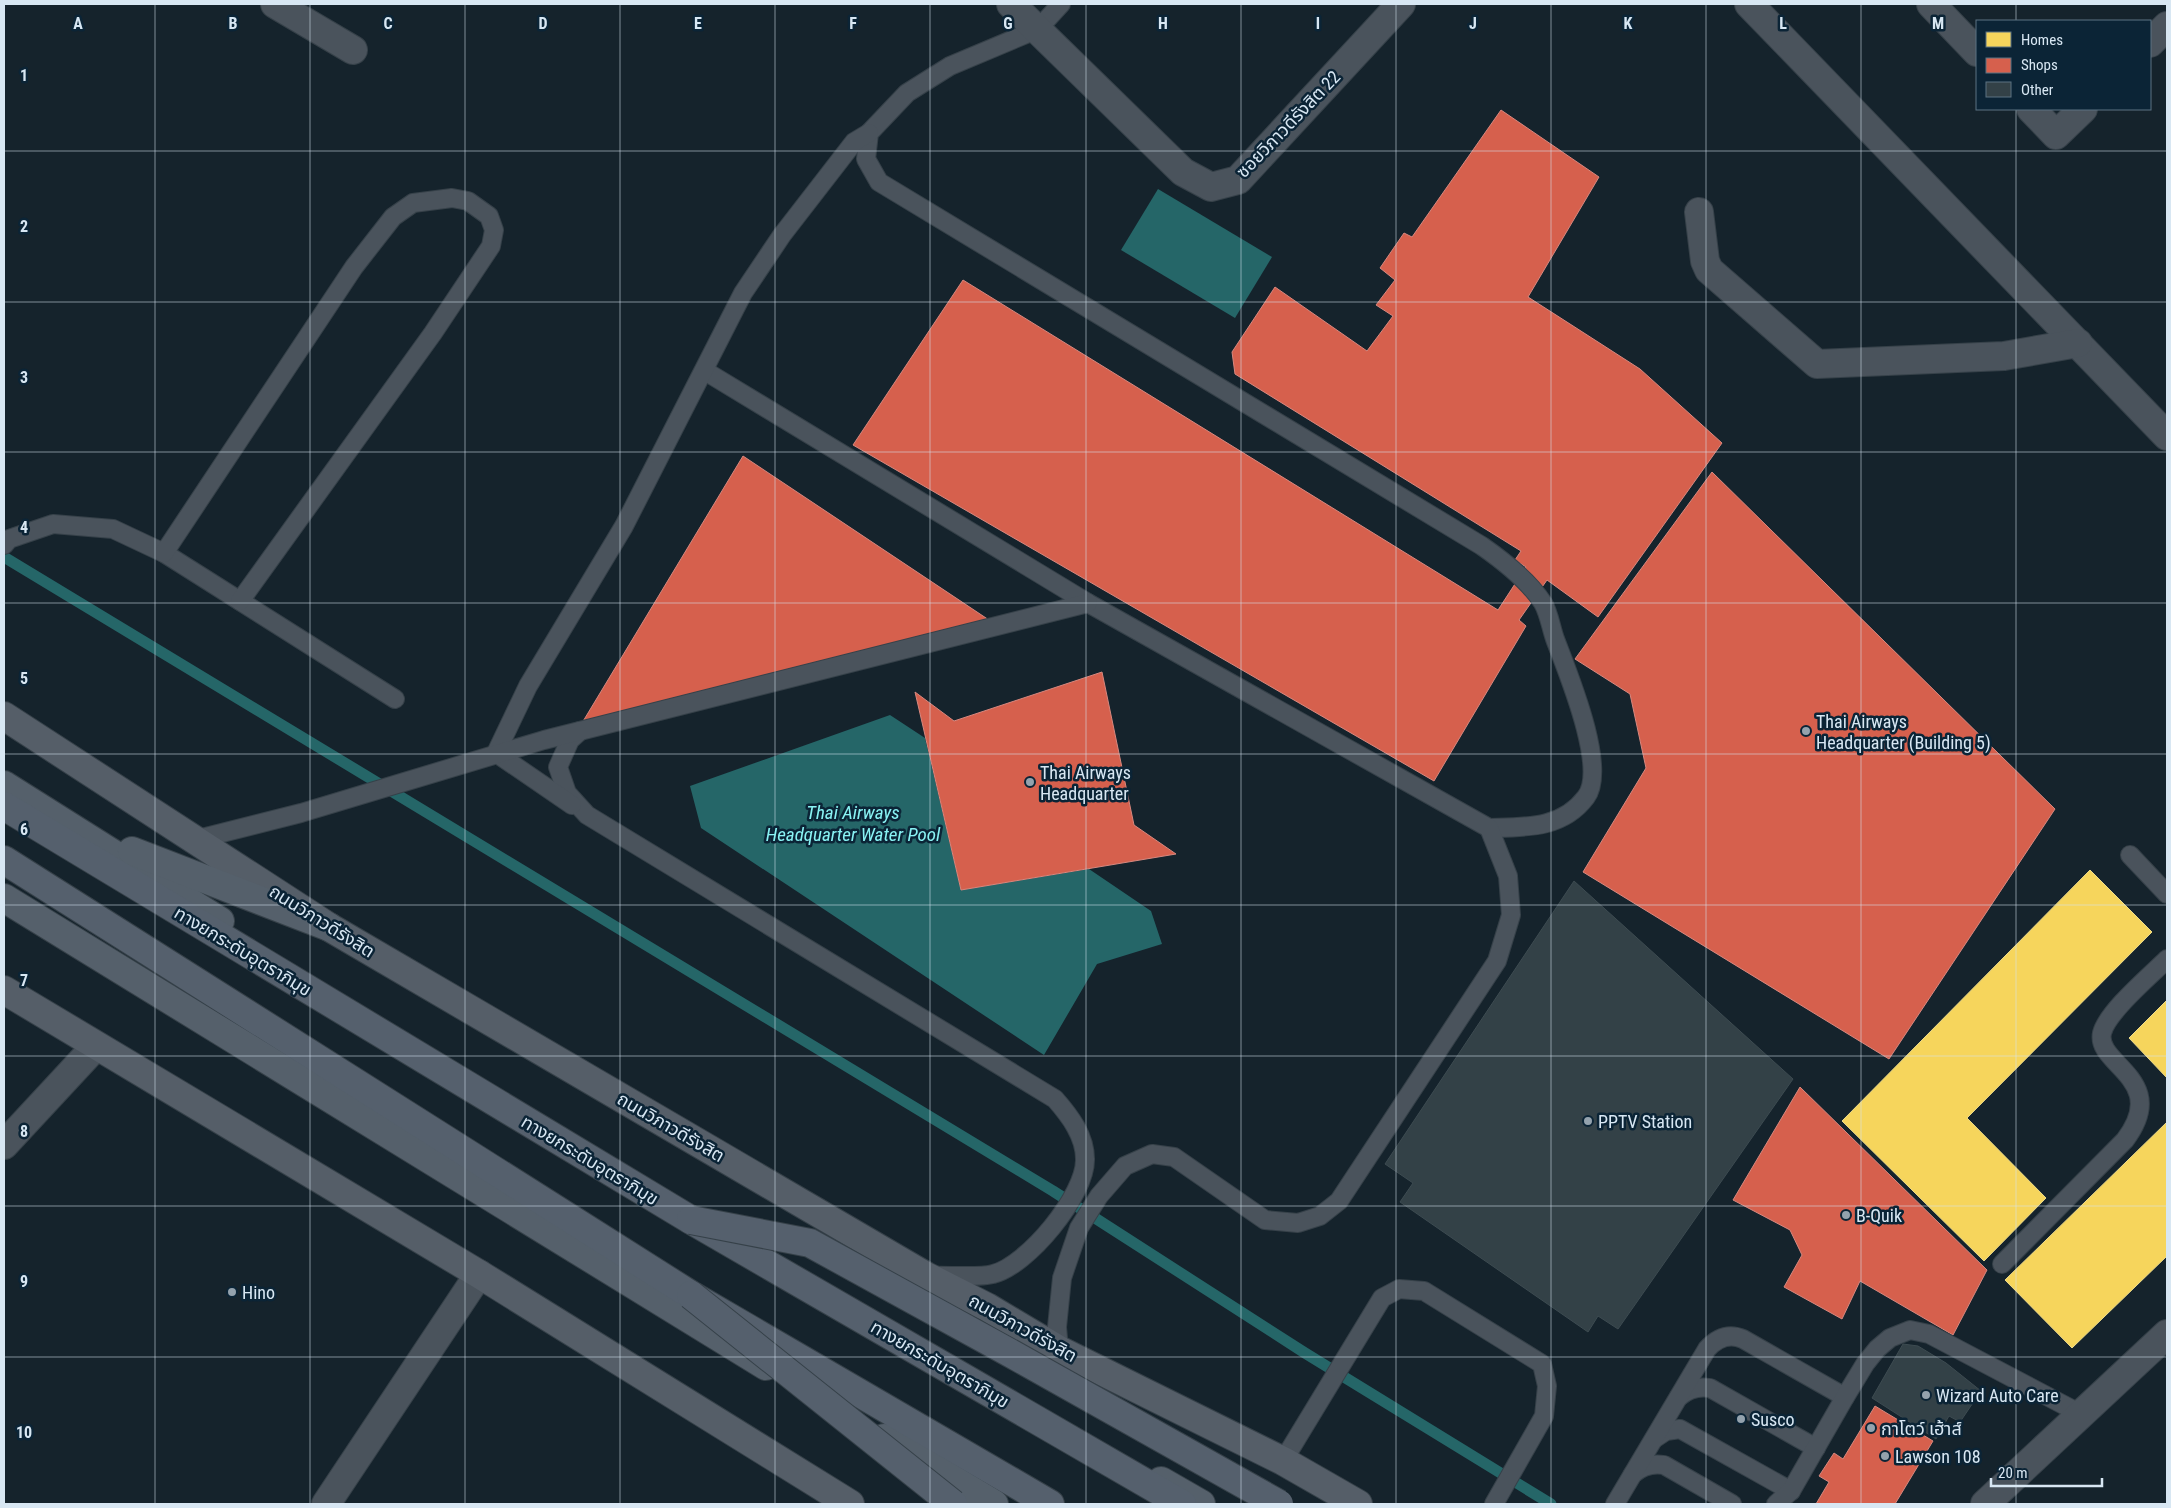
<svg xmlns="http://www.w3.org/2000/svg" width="2171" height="1508" viewBox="0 0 2171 1508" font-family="'Roboto Condensed','Noto Sans Thai',sans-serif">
<rect width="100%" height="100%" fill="#15232c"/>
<!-- water -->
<g fill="#256668">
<polygon points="1158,189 1272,257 1235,318 1121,250"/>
<polygon points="890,715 925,738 961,890 1089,869 1151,911 1162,944 1097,964 1044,1055 701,828 690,786"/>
</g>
<!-- homes -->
<g fill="#f6d55c" stroke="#edda89">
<polygon points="2090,870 2152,932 1967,1118 2046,1198 1984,1261 1842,1121"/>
<polygon points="2167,1000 2167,1078 2129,1038"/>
<polygon points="2167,1122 2167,1256 2072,1348 2005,1280"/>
</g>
<!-- shops -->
<g fill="#d6604d" stroke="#d7887f">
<polygon points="1501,110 1599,177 1528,297 1640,369 1722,443 1598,617 1547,580 1519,620 1526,626 1434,781 853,445 963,280 1498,610 1526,567 1515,560 1521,551 1235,374 1232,352 1275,287 1367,351 1393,316 1376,305 1395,280 1380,268 1404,233 1412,237"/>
<polygon points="743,456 989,620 582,723"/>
<polygon points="1712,472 2055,809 1889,1059 1583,872 1646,768 1630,694 1575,659"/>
<polygon points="1102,672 1134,825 1176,854 961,890 915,692 954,721"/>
<polygon points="1800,1087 1987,1270 1953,1335 1860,1281 1842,1319 1784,1287 1802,1255 1790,1230 1733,1200"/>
<polygon points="1875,1406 1933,1441 1895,1504 1816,1504 1829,1482 1819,1476 1834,1453 1843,1459"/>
</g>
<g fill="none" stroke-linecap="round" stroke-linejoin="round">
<!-- stream -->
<polyline stroke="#256668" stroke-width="11" points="4,557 1053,1191 1305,1353 1551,1504"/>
</g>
<!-- building -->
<g fill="#334147" stroke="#3d4b51">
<polygon points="1574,881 1793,1079 1618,1329 1598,1316 1588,1332 1400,1202 1413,1183 1385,1164"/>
<polygon points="1903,1344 1918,1346 1946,1363 1981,1391 1960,1422 1949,1416 1936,1439 1872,1398"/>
</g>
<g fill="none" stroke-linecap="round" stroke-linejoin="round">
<defs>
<g id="service">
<path d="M1061 4 1038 29 950 66 907 93 869 133 866 159 879 182 1482 546C1502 560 1529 581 1543 603 1549 613 1551 628 1555 639 1567 671 1608 768 1586 797 1562 829 1526 827 1489 828"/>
<polyline points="705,371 1088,603 1489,828 1508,876 1511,915 1497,961 1339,1201 1320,1216 1298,1223 1265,1220 1174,1157 1152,1154 1125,1166 1099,1196 1079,1228 1062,1278 1057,1327 1059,1350"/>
<polyline points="4,545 9,539 53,524 113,529 164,553 395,699"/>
<polyline points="164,553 354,267 393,217 413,203 452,198 468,201 489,216 494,230 491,246 433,333 240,601"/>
<path d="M580 731 570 740 558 767 567 793 587 815 1055 1099C1070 1116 1085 1136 1085 1159 1086 1195 1027 1266 993 1274 980 1278 946 1275 931 1276"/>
<polyline points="572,805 496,753 528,686 624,526 743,293 782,235 854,142 869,133"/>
<polyline points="194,840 301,813 544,740 1088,603"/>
<polyline points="2130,855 2167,894"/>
<path d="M2002 1264 2125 1140C2171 1079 2095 1065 2102 1033 2107 1012 2151 975 2167 959"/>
<path d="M1679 1397C1688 1389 1698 1386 1710 1388L1816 1448"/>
<polyline points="1654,1439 1666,1431 1680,1429 1791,1491"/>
<polyline points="1283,1461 1382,1298 1399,1289 1424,1291 1542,1364 1547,1386 1544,1416 1494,1504"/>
<path d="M1633 1474C1642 1466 1652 1463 1664 1465L1732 1504"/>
<path d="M1615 1504 1707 1349C1717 1338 1729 1333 1743 1339L1845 1397"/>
<polyline points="1776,1504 1791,1491 1845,1397 1865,1364 1877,1349 1890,1338 1910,1330 1929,1334 2081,1414"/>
</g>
<g id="minor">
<polyline points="275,4 353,50"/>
<polyline points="1011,4 1183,172 1211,187 1238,180 1401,4"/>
<polyline points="1749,4 2167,436"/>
<polyline points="1931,4 1977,52"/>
<polyline points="2150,43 2167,26"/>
<polyline points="2031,109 2056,135 2083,109"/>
<polyline points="1699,212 1705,261 1709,270 1817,364 2004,356 2078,343"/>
<polyline points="4,1145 95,1047"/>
<polyline points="326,1504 479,1274"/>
<polyline points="1985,1504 2167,1334"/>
</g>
<g id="secondary">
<polyline points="4,716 329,927 926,1276 987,1307 1059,1350 1283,1461 1358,1504"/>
<polyline points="4,990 479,1274 850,1504"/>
</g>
<g id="trunk">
<polyline points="4,785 220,921"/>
<polyline points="132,851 329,927"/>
<polyline points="4,898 766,1366"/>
<polyline points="884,1438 994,1504"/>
<polyline points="1161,1481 1201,1504"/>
</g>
<g id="motorway">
<polyline points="4,806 691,1220 1182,1504"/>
<polyline points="4,860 691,1295 1050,1504"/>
</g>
</defs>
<!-- service casing -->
<use href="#service" stroke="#364149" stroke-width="20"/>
<!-- minor casing -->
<use href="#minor" stroke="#364149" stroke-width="30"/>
<!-- secondary casing -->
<use href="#secondary" stroke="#364149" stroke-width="30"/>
<!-- trunk casing -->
<use href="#trunk" stroke="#364149" stroke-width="30"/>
<!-- motorway casing -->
<use href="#motorway" stroke="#364149" stroke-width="30"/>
<!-- service -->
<use href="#service" stroke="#4a535c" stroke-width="18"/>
<!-- minor -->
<use href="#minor" stroke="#4a535c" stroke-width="28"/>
<!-- secondary -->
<use href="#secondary" stroke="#555e68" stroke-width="28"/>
<!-- trunk -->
<use href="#trunk" stroke="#55606b" stroke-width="28"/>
<!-- motorway -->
<use href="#motorway" stroke="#55606d" stroke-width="28"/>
<defs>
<g id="motorway-bridge">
<polyline points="691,1220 810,1243 1012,1354 1279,1504"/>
<polyline points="691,1295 953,1504"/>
</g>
</defs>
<!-- motorway-bridge casing -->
<use href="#motorway-bridge" stroke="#364149" stroke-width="30" stroke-linecap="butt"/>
<!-- motorway-bridge -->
<use href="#motorway-bridge" stroke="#55606d" stroke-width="28"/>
</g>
<!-- grid -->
<path fill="none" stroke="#d8e7f3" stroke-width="1" stroke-opacity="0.55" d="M155 4V1504M310 4V1504M465 4V1504M620 4V1504M775 4V1504M930 4V1504M1086 4V1504M1241 4V1504M1396 4V1504M1551 4V1504M1706 4V1504M1861 4V1504M2016 4V21M2016 109V1504M4 151H2167M4 302H2167M4 452H2167M4 603H2167M4 754H2167M4 905H2167M4 1056H2167M4 1206H2167M4 1357H2167"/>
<!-- markers -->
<g fill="#94a2ad" stroke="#0b2436" stroke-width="2">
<circle cx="1806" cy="731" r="5"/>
<circle cx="1030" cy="782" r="5"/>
<circle cx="1588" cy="1121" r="5"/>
<circle cx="1846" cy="1215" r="5"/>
<circle cx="232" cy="1292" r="5"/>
<circle cx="1926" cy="1395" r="5"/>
<circle cx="1741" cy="1419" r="5"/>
<circle cx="1871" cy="1428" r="5"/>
<circle cx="1885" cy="1456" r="5"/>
</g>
<g text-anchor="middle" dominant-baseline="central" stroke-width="5" stroke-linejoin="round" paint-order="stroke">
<!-- street labels -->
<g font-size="18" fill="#d8e7f3" stroke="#0b2436">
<text transform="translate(1288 124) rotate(-46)">ซอยวิภาวดีรังสิต 22</text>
<text transform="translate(322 921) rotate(32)">ถนนวิภาวดีรังสิต</text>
<text transform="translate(243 951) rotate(31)">ทางยกระดับอุตราภิมุข</text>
<text transform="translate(671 1127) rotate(30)">ถนนวิภาวดีรังสิต</text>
<text transform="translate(590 1160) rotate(31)">ทางยกระดับอุตราภิมุข</text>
<text transform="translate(1023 1328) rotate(29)">ถนนวิภาวดีรังสิต</text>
<text transform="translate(940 1364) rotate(30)">ทางยกระดับอุตราภิมุข</text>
</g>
<!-- poi labels -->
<g font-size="18" fill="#d8e7f3" stroke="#0b2436" text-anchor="start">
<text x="1816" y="721">Thai Airways<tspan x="1816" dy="21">Headquarter (Building 5)</tspan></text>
<text x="1040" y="772">Thai Airways<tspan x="1040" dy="21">Headquarter</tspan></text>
<text x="1598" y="1121">PPTV Station</text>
<text x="1856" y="1215">B-Quik</text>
<text x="242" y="1292">Hino</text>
<text x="1936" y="1395">Wizard Auto Care</text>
<text x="1751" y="1419">Susco</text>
<text x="1881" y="1428">กาโตว์ เฮ้าส์</text>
<text x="1895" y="1456">Lawson 108</text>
</g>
<!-- water labels -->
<g font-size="19" font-style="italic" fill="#89f3f4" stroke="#0b2436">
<text x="853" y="812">Thai Airways<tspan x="853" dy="22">Headquarter Water Pool</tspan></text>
</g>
</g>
<g font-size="16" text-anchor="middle" font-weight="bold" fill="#d8e7f3" stroke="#0b2436" stroke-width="5" stroke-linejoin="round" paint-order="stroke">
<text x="78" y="29">A</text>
<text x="233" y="29">B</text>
<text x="388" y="29">C</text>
<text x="543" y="29">D</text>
<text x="698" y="29">E</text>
<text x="853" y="29">F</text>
<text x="1008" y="29">G</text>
<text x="1163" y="29">H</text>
<text x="1318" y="29">I</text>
<text x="1473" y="29">J</text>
<text x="1628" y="29">K</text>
<text x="1783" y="29">L</text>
<text x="1938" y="29">M</text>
<text x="24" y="81">1</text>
<text x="24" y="232">2</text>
<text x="24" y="383">3</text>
<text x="24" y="533">4</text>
<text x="24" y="684">5</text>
<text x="24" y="835">6</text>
<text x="24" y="986">7</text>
<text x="24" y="1137">8</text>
<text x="24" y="1287">9</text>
<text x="24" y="1438">10</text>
</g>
<!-- border -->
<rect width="2171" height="1508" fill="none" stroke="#d8e7f3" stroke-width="10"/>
<!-- legend -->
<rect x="1976" y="20" width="175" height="90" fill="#0b2436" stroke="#5d7282"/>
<rect x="1986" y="32" width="25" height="15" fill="#f6d55c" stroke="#5d7282"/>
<text x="2021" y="45" font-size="15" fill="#d8e7f3">Homes</text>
<rect x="1986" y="58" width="25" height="15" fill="#d6604d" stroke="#5d7282"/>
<text x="2021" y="70" font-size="15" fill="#d8e7f3">Shops</text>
<rect x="1986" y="82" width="25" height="15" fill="#334147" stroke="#5d7282"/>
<text x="2021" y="95" font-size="15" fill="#d8e7f3">Other</text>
<!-- scale -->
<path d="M1991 1478v8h111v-8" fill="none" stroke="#d8e7f3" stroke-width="2.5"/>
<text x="1998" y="1478" font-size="15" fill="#d8e7f3" stroke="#0b2436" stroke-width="4" paint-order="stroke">20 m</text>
</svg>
